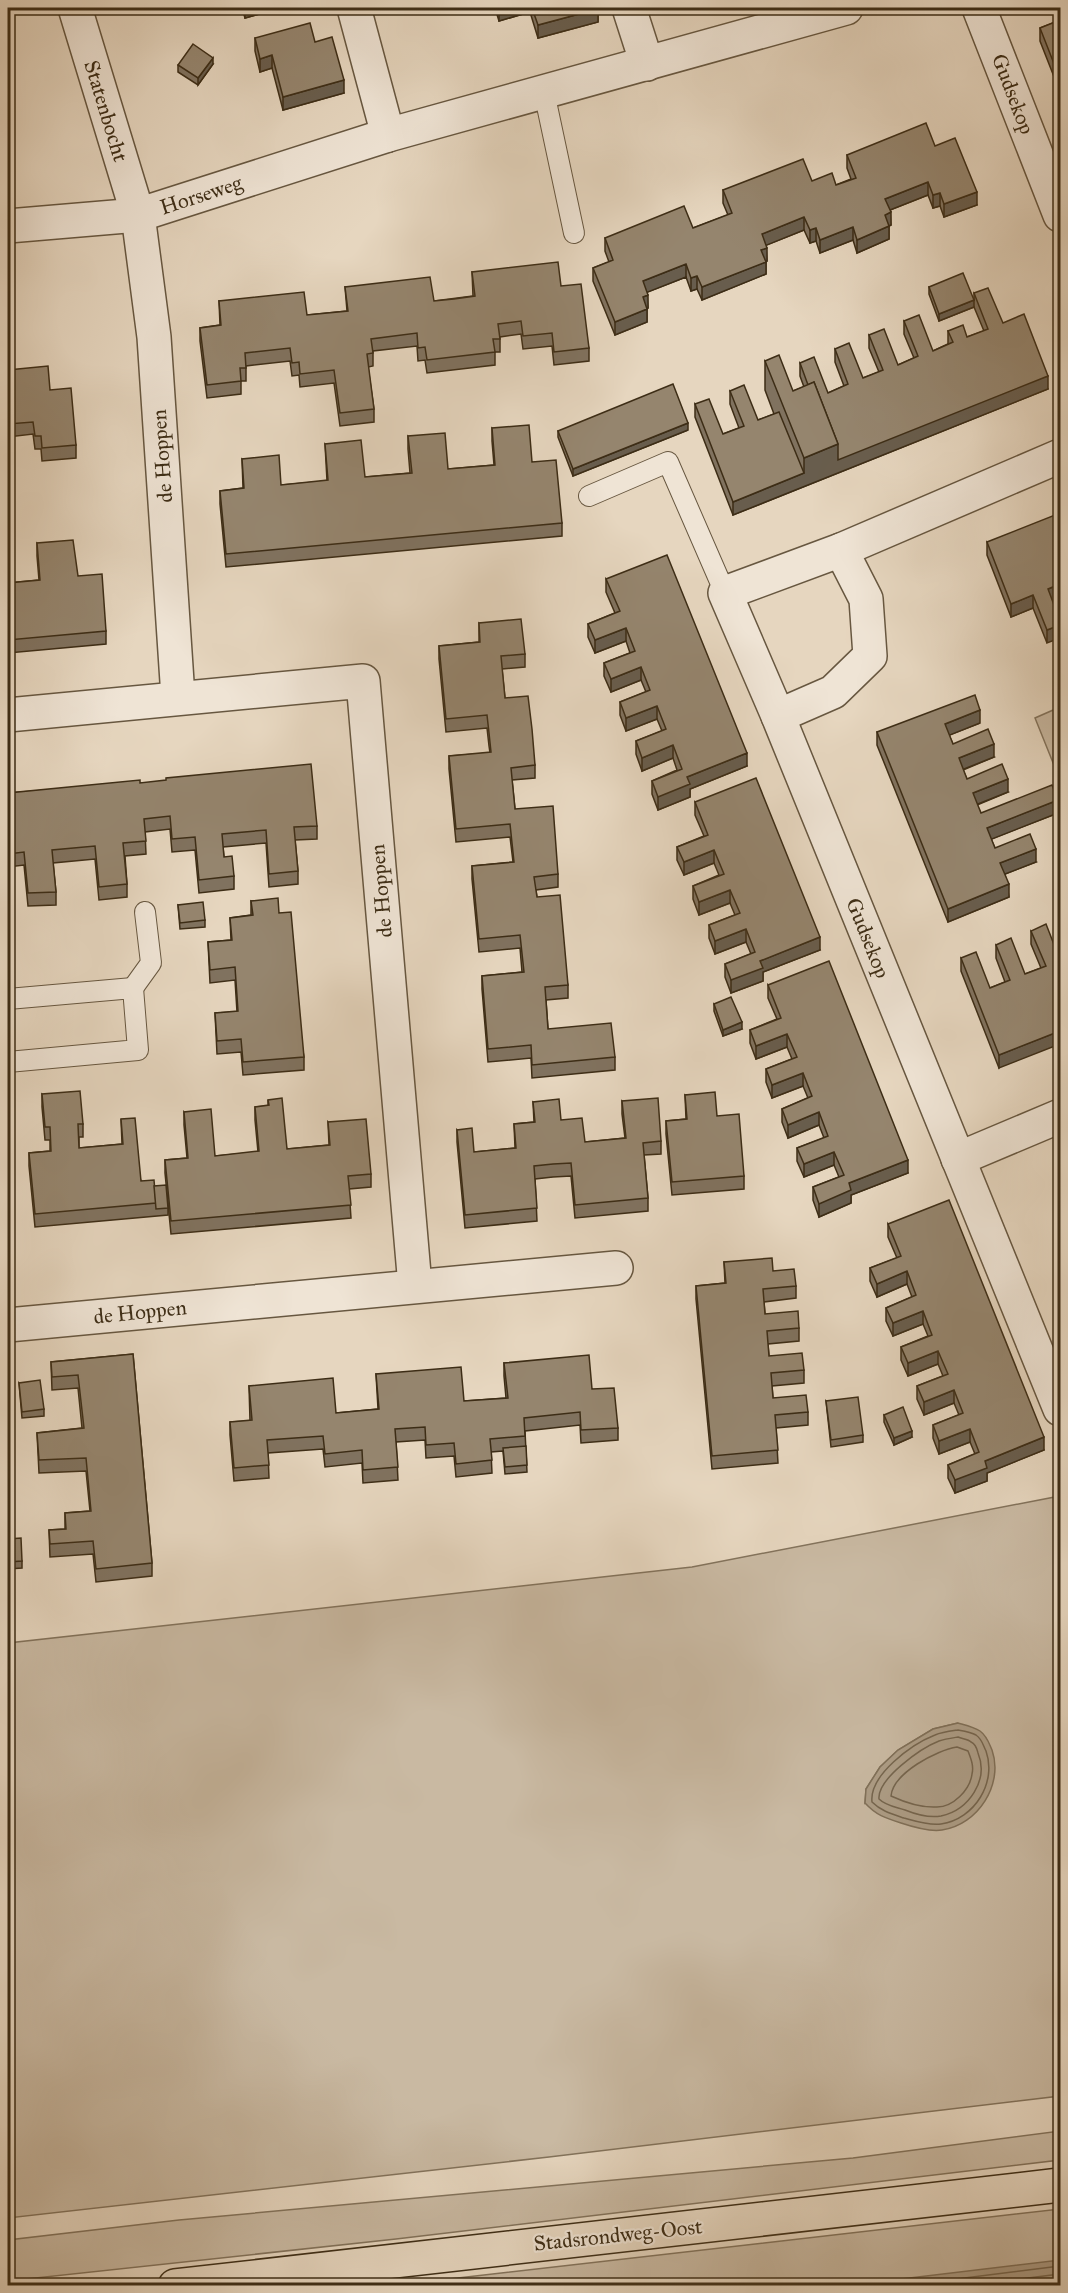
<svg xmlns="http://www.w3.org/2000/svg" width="1068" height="2293" viewBox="0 0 1068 2293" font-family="'IM FELL Great Primer',serif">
<rect width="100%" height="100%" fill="#e6d6bf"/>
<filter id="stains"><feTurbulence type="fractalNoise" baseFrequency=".00333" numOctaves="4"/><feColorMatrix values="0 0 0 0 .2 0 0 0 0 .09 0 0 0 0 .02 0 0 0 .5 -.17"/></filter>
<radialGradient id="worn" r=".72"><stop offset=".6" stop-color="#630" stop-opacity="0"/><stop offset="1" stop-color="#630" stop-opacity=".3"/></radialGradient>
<!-- green -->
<g fill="#c9b9a2" stroke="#83735c" stroke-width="1.5" fill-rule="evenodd">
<polygon points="1060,707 1060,780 1035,718"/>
<path d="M1060 1496V2096L549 2157 8 2218V1643L692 1567ZM958 1723 865 1803 866 1789 880 1767 898 1750 933 1729Z"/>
<polygon points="1060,2131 1060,2160 396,2239 8,2281 8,2240 179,2220 853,2158"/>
<polygon points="1060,2209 1060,2285 396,2286 423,2282"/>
</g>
<!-- water -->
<g fill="#ad9d86" stroke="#807059" stroke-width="1.5">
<path d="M958 1723C965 1725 974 1727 980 1731 987 1736 989 1743 992 1750 1004 1784 978 1825 942 1830 929 1832 913 1827 901 1823 885 1818 876 1815 865 1803L866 1789 880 1767 898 1750 933 1729Z"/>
<polygon points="1060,2260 1060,2285 851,2285"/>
</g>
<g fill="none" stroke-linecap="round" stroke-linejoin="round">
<!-- shore -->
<g stroke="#75654e" stroke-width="1.5">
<path d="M958 1730C964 1731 971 1732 976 1735 982 1739 983 1745 986 1751 997 1782 975 1819 941 1824 930 1826 915 1821 904 1818 892 1814 881 1811 872 1802 869 1775 912 1744 935 1735 942 1732 951 1731 958 1730Z"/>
<path d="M958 1737C962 1739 968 1739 971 1742 976 1744 977 1749 978 1753 989 1780 969 1810 941 1816 930 1818 915 1814 905 1810 896 1807 886 1806 879 1799 877 1779 921 1748 939 1741 945 1739 952 1738 958 1737Z"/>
<path d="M957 1747 968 1751C971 1759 974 1766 972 1774 970 1790 953 1807 937 1807 921 1808 904 1802 891 1796 893 1773 937 1750 957 1747Z"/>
<polyline points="901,2286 1060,2266"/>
<polyline points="963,2286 1060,2274"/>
</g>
<defs>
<g id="lane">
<polyline points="544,92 574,233"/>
<polyline points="589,496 668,462 725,593"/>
<polyline points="133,988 151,963 145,912"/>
<polyline points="8,999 133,988 138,1050 8,1062"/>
</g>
<g id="street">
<polyline points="75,8 138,215 154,337 178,697"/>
<polyline points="354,8 388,135"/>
<polyline points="629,8 647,64"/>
<polyline points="979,8 1060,215"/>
<polyline points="8,226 138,215 388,135 846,8"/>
<polyline points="1060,456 841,550 725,593 778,716 1060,1409"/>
<polyline points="8,715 363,681 415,1286"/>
<polyline points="778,716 833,692 870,656 866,599 841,550"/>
<polyline points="958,1159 1060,1116"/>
<polyline points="8,1325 616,1268"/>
</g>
<polyline id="primary" points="175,2286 1060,2185"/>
</defs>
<!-- lane casing -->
<use href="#lane" stroke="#675740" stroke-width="22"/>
<!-- street casing -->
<use href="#street" stroke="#675740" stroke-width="36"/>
<!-- primary casing -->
<use href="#primary" stroke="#3d2d16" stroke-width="36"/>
<!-- lane -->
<use href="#lane" stroke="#efe4d5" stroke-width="20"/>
<!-- street -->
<use href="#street" stroke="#efe4d5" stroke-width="33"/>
<!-- primary -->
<use href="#primary" stroke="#e6d6bf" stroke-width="33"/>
</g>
<!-- wall -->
<g fill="#80725f" stroke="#3d2d16" stroke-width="1.5">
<polygon points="242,8 282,8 245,18"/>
<polygon points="495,8 598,8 598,22 538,38 530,12 499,21"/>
<polygon points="1060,20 1060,92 1040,41 1040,28"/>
<polygon points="255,38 315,42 344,93 283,110 272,68 260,72 255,51"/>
<polygon points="213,64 198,85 178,72 178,65"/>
<polygon points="935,146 977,205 944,217 940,206 933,208 928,195 890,210 891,225 889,226 889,239 857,253 853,240 820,253 816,241 810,243 804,230 766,245 767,261 766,261 766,274 702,300 697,289 691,291 686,277 647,292 648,308 647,309 647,322 615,335 593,281 593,268 609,262 605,251 605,238 693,228 728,215 723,203 723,190 812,181 836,185 851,179 847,168 847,155"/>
<polygon points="472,272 561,286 589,348 589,361 554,365 552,346 523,349 521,334 500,337 500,352 495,352 495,365 427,373 425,360 418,361 417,346 373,351 373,366 368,367 374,409 374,422 340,426 334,383 300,387 299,375 292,376 290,361 246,366 246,381 241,381 241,394 207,398 200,341 200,328 220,325 219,301 307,315 347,311 345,287 434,301 473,296"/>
<polygon points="929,287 974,300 974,293 1003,323 1048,389 733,515 695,417 695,404 723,434 739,428 730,404 730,391 758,420 774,414 765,390 765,361 793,391 804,387 800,376 800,363 828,393 844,386 835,362 835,349 863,378 879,372 869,348 869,335 898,365 914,358 904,334 904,321 933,351 948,344 948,331 967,337 984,331 974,307 939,321 929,294"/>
<polygon points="8,370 50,390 76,445 76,458 42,461 41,449 35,449 33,434 8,437"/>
<polygon points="492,428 532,462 562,523 562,536 226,567 220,504 220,491 243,488 242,459 281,485 327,481 325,444 365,477 410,473 408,449 408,436 448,469 494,465 492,441"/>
<polygon points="688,430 573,476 558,437 558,431"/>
<polygon points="987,542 1052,600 1047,643 1033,608 1011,617 987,555"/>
<polygon points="37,543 78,576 106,631 106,644 8,653 8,583 39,580 37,556"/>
<polygon points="606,579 747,766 690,789 690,797 658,810 652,794 652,781 677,770 673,758 642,771 636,754 636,741 662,731 657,719 626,731 620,715 620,702 646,692 641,680 611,692 604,676 604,663 630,653 626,641 595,653 588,637 588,624 615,613 606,592"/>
<polygon points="479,623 525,654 525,667 502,669 505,698 535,765 535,778 512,780 515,809 558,874 558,887 536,890 537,897 568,985 568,998 546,1000 548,1029 615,1057 615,1070 532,1078 531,1058 488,1062 482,989 482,976 522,972 520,948 479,952 472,879 472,866 513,862 510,837 456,842 449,769 449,756 490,753 489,746 487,728 446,732 439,659 439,646 479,642"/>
<polygon points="980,723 949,735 953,744 994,757 963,770 967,779 1008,792 977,805 981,813 1058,813 991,839 995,848 1036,862 1005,874 1009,897 948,922 877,745 877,732"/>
<polygon points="140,783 317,826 317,839 295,840 298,871 298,884 269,887 266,843 223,847 224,857 234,876 234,889 199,893 195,850 172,852 170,829 145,832 146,854 125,856 127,884 127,897 99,900 95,859 53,863 56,892 56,905 28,906 24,865 8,867 8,793"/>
<polygon points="695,802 820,950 763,972 763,981 731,993 725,977 725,964 751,954 746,942 715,954 709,938 709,925 735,915 730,903 699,915 693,899 693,886 719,875 714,863 684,875 677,860 677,847 704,836 695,815"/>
<polygon points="251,901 279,913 304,1057 304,1070 243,1075 241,1052 217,1054 215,1013 237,1012 235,980 210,983 208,942 231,940 230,918 251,915"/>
<polygon points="178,905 205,920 205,927 180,929"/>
<polygon points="1031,931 1060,960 999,1068 961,971 961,958 990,988 1005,982 996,958 996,945 1025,974 1041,968 1031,944"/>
<polygon points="768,985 908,1173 851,1195 851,1203 819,1217 813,1200 813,1187 839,1177 834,1165 804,1177 797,1161 797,1148 824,1138 819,1125 788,1138 782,1122 782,1109 808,1098 803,1086 772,1098 766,1082 766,1069 792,1059 787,1047 756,1059 750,1043 750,1030 777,1019 768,998"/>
<polygon points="714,1004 742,1029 723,1036 714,1011"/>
<polygon points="42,1094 83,1124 83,1137 79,1137 79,1148 122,1144 121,1119 141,1181 154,1186 168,1208 168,1215 35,1227 29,1166 29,1153 50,1151 50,1140 45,1140 42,1107"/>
<polygon points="685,1095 717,1116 744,1176 744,1189 672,1195 666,1134 666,1121 686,1119"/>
<polygon points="268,1100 287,1149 329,1145 328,1122 371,1174 371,1187 349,1189 351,1218 171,1234 165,1173 165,1160 187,1158 184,1125 184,1112 215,1156 258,1152 255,1120 255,1107 268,1106"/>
<polygon points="622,1101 661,1141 661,1154 644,1155 648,1198 648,1211 575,1218 571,1176 553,1177 535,1179 537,1221 465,1228 457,1142 457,1130 474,1152 515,1148 514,1124 534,1122 533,1102 561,1120 585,1142 625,1138 622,1114"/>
<polygon points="1059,1152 1060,1152 1060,1169 1059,1165"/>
<polygon points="888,1224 1044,1450 987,1473 987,1481 955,1493 948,1478 948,1465 975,1454 970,1442 939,1454 933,1438 933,1425 959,1415 954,1403 924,1415 917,1399 917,1386 943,1376 938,1364 908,1376 901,1360 901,1347 928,1336 923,1324 893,1336 886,1321 886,1308 912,1297 907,1284 877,1297 870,1281 870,1268 897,1258 888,1237"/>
<polygon points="724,1262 773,1271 796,1286 796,1298 764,1302 765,1314 799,1328 799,1341 768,1344 769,1356 804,1370 804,1383 772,1386 773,1398 808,1412 808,1425 776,1428 778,1463 712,1469 696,1299 696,1286 725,1283"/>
<polygon points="133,1354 152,1563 152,1576 96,1582 93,1554 50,1557 49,1530 65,1529 65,1513 90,1511 86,1471 39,1473 37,1433 82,1428 78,1388 52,1390 51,1362"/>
<polygon points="504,1363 592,1389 618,1428 618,1440 581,1443 580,1425 525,1431 527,1472 505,1474 503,1451 491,1452 492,1473 456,1477 454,1456 426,1458 425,1440 396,1442 398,1480 363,1483 362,1463 325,1467 323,1449 268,1453 269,1478 234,1481 230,1435 230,1422 250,1421 249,1386 336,1413 378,1409 376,1374 464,1401 506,1398 504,1376"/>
<polygon points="19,1383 44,1409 44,1416 22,1418"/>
<polygon points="826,1401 863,1435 863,1442 831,1447"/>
<polygon points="884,1415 912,1437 894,1445 884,1422"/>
<polygon points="8,1539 22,1561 22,1568 8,1569"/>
</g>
<!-- shaded-wall -->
<g fill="#685d4d" stroke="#3d2d16" stroke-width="1.5">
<polygon points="245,8 282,8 245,18"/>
<polygon points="499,8 530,8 530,12 499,21"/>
<polygon points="598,9 598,22 538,38 538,25"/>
<polygon points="272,55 272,68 260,72 260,59"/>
<polygon points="213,58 213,64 198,85 198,78"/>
<polygon points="344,80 344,93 283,110 283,97"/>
<polygon points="928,182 928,195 885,212 885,199"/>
<polygon points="977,192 977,205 944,217 944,204"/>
<polygon points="940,193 940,206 933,208 933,195"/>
<polygon points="891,212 891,225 885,228 885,215"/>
<polygon points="804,217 804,230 762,247 762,234"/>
<polygon points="889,226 889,239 857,253 857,240"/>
<polygon points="853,227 853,240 820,253 820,240"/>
<polygon points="816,228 816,241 810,243 810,230"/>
<polygon points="767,248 767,261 761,263 761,250"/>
<polygon points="766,262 766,274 702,300 702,287"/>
<polygon points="686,264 686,277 643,294 643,281"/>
<polygon points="697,276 697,289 691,291 691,278"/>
<polygon points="648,295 648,308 643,310 643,297"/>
<polygon points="974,300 974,307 939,321 939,314"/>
<polygon points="647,309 647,322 615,335 615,322"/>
<polygon points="1048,376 1048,389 733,515 733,502 804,473 804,458 838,444"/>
<polygon points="688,423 688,430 573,476 573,469"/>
<polygon points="1060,584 1060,597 1048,602 1048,589"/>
<polygon points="1033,595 1033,608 1011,617 1011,604"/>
<polygon points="1060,625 1060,638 1047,643 1047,630"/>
<polygon points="626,628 626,641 595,653 595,640"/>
<polygon points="641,667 641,680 611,692 611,679"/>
<polygon points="657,706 657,719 626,731 626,718"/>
<polygon points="980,710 980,723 945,737 945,724"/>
<polygon points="994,744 994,757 959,771 959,758"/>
<polygon points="673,745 673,758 642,771 642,758"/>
<polygon points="747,753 747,766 690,789 690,797 658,810 658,797 687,777"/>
<polygon points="1008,779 1008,792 973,806 973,793"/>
<polygon points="1058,800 1058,813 987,841 987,828"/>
<polygon points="1036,849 1036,862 1000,876 1000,863"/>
<polygon points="714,850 714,863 684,875 684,862"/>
<polygon points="1009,884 1009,897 948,922 948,909"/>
<polygon points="730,890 730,903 699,915 699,902"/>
<polygon points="746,929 746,942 715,954 715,941"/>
<polygon points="820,937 820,950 763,972 763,981 731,993 731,980 760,961"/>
<polygon points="742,1022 742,1029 723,1036 723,1030"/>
<polygon points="1060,1031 1060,1044 999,1068 999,1055"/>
<polygon points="787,1034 787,1047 756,1059 756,1046"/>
<polygon points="803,1073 803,1086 772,1098 772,1085"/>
<polygon points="819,1112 819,1125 788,1138 788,1125"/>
<polygon points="834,1152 834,1165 804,1177 804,1164"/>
<polygon points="908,1160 908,1173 851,1195 851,1203 819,1217 819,1204 849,1183"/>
<polygon points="907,1271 907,1284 877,1297 877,1284"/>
<polygon points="923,1311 923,1324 893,1336 893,1323"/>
<polygon points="938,1351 938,1364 908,1376 908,1363"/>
<polygon points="954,1390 954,1403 924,1415 924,1402"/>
<polygon points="970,1429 970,1442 939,1454 939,1441"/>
<polygon points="912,1431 912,1437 894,1445 894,1438"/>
<polygon points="1044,1437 1044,1450 987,1473 987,1481 955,1493 955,1480 985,1461"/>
</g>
<!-- building -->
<g fill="#95856e" stroke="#3d2d16" stroke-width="1.5">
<polygon points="532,8 598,8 598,9 538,25"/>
<polygon points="1060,20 1060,79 1040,28"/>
<polygon points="310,23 315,42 332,37 344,80 283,97 272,55 260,59 255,38"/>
<polygon points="193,44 213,58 198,78 178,65"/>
<polygon points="926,123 935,146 955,138 977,192 944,204 940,193 933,195 928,182 885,199 891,212 885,215 889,226 857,240 853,227 820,240 816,228 810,230 804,217 762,234 767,248 761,250 766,262 702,287 697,276 691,278 686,264 643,281 648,295 643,297 647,309 615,322 593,268 613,260 605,238 684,206 693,228 732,213 723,190 803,159 812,181 832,173 836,185 856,178 847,155"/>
<polygon points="558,262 561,286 581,284 589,348 554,352 552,333 523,336 521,321 498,324 500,339 493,339 495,352 427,360 425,347 418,348 417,333 371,339 373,353 367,354 374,409 340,413 334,370 300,374 299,362 292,363 290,348 245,353 246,368 240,368 241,381 207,385 200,328 221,325 219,301 304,292 307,315 348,311 345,287 430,277 434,301 454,299 475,296 472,272"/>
<polygon points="963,273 974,300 939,314 929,287"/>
<polygon points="988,288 1003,323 1024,314 1048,376 838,460 838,444 814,382 808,385 800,363 814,357 828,393 848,384 835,349 849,343 863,378 883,370 869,335 884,329 898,365 918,356 904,321 919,315 933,351 953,342 948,331 963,325 967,337 988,329 974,293"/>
<polygon points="779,355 793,391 814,382 838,444 804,458 765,361"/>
<polygon points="48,366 50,390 71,388 76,445 42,448 41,436 35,436 33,422 8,424 8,370"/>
<polygon points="673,384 688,423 573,469 558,431"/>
<polygon points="744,385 758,420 779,412 804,473 733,502 695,404 709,399 723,434 744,426 730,391"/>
<polygon points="529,425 532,462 556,460 562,523 226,554 220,491 244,488 242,459 279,455 281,485 328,480 325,444 361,440 365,477 412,473 408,436 445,433 448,469 495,465 492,428"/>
<polygon points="1060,513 1060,584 1048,589 1060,621 1060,625 1047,630 1033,595 1011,604 987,542"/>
<polygon points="73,540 78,576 102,574 106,631 8,640 8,583 40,580 37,543"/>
<polygon points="667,555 747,753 687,777 690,784 658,797 652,781 682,769 673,745 642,758 636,741 666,729 657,706 626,718 620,702 650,690 641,667 611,679 604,663 635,651 626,628 595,640 588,624 620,611 606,579"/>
<polygon points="521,619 525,654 501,656 505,698 528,696 532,729 535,765 511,768 515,809 553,806 558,874 534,877 537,897 560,895 568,985 545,987 548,1029 611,1023 615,1057 532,1065 531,1045 488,1049 482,976 524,972 520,935 479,939 472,866 514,862 510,824 456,829 449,756 491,752 489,733 487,715 446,719 439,646 480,642 479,623"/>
<polygon points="975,695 980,710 945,724 953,744 988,729 994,744 959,758 967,779 1002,764 1008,779 973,793 981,813 1052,785 1058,800 987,828 995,848 1030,834 1036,849 1000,863 1009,884 948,909 877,732"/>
<polygon points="311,764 317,826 294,827 298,871 269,874 266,830 222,834 224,857 232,856 234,876 199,880 195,837 172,839 170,816 144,819 146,841 123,843 127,884 99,887 95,846 52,850 56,892 28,893 24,852 8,854 8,793 140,780 140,783 166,780 166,778"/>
<polygon points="756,778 820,937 760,961 763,968 731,980 725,964 755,952 746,929 715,941 709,925 740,913 730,890 699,902 693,886 724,874 714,850 684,862 677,847 708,835 695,802"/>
<polygon points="278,898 279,913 291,912 304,1057 243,1062 241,1039 217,1041 215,1013 238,1011 235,967 210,970 208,942 232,940 230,918 253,915 251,901"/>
<polygon points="203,902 205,920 180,923 178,905"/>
<polygon points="1046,924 1060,960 1060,1031 999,1055 961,958 976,952 990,988 1010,980 996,945 1011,938 1025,974 1046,966 1031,931"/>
<polygon points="829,961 908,1160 849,1183 851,1190 819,1204 813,1187 844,1175 834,1152 804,1164 797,1148 828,1136 819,1112 788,1125 782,1109 812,1096 803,1073 772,1085 766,1069 797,1057 787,1034 756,1046 750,1030 781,1018 768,985"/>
<polygon points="731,997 742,1022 723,1030 714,1004"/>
<polygon points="80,1091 83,1124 78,1124 79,1148 123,1144 121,1119 135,1118 141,1181 154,1180 156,1203 35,1214 29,1153 51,1151 50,1127 45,1127 42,1094"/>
<polygon points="715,1092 717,1116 739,1114 744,1176 672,1182 666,1121 687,1119 685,1095"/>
<polygon points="282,1098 287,1149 330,1145 328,1122 366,1119 371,1174 348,1176 351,1205 171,1221 165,1160 188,1158 184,1112 211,1109 215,1156 259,1151 255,1107 269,1105 268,1100"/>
<polygon points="658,1098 661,1141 643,1143 648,1198 575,1205 571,1163 553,1164 534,1166 537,1208 465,1215 457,1130 472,1128 474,1152 516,1148 514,1124 535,1122 533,1102 559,1099 561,1120 582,1118 585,1142 626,1138 622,1101"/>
<polygon points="166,1185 168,1208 156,1209 154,1186"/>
<polygon points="949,1200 1044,1437 985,1461 987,1468 955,1480 948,1465 979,1452 970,1429 939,1441 933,1425 963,1413 954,1390 924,1402 917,1386 948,1374 938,1351 908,1363 901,1347 932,1335 923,1311 893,1323 886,1308 916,1295 907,1271 877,1284 870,1268 901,1256 888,1224"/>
<polygon points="772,1258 773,1271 794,1269 796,1286 763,1289 765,1314 798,1311 799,1328 767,1331 769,1356 802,1353 804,1370 771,1373 773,1398 806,1395 808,1412 775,1415 778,1450 712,1456 696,1286 726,1283 724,1262"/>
<polygon points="133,1354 152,1563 96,1569 93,1541 50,1544 49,1530 66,1529 65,1513 91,1511 86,1458 39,1460 37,1433 84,1428 78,1375 52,1377 51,1362"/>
<polygon points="589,1355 592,1389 614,1388 618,1428 581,1430 580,1412 524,1418 525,1436 490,1439 492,1460 456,1464 454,1443 426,1445 425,1427 395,1429 398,1467 363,1470 362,1450 325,1454 323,1436 267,1440 269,1465 234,1468 230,1422 252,1420 249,1386 333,1378 336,1413 379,1409 376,1374 461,1367 464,1401 508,1398 504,1363"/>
<polygon points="40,1380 44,1409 22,1412 19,1383"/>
<polygon points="858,1397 863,1435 831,1440 826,1401"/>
<polygon points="903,1407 912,1431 894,1438 884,1415"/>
<polygon points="526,1446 527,1465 505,1467 503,1448"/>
<polygon points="21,1538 22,1561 8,1562 8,1539"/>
</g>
<g text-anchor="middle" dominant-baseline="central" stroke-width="4.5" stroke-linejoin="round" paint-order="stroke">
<!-- street labels -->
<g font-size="21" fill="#3d2d16" stroke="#efe4d5">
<text transform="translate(1013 94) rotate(69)">Gudsekop</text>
<text transform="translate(106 111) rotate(73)">Statenbocht</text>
<text transform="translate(201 195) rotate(-18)">Horseweg</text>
<text transform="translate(162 456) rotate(-94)">de Hoppen</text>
<text transform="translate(381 891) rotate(-95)">de Hoppen</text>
<text transform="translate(868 938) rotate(68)">Gudsekop</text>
<text transform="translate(140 1312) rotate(-6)">de Hoppen</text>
<text transform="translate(618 2235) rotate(-6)">Stadsrondweg-Oost</text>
</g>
</g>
<!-- margin -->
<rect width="1068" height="2293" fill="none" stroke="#e6d6bf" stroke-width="30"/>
<rect x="9" y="9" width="1050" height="2275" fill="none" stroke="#3d2d16" stroke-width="3"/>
<rect x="15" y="15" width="1038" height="2263" fill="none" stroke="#3d2d16" stroke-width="1.5"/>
<rect width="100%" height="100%" filter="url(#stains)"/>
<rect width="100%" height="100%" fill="url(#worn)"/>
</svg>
